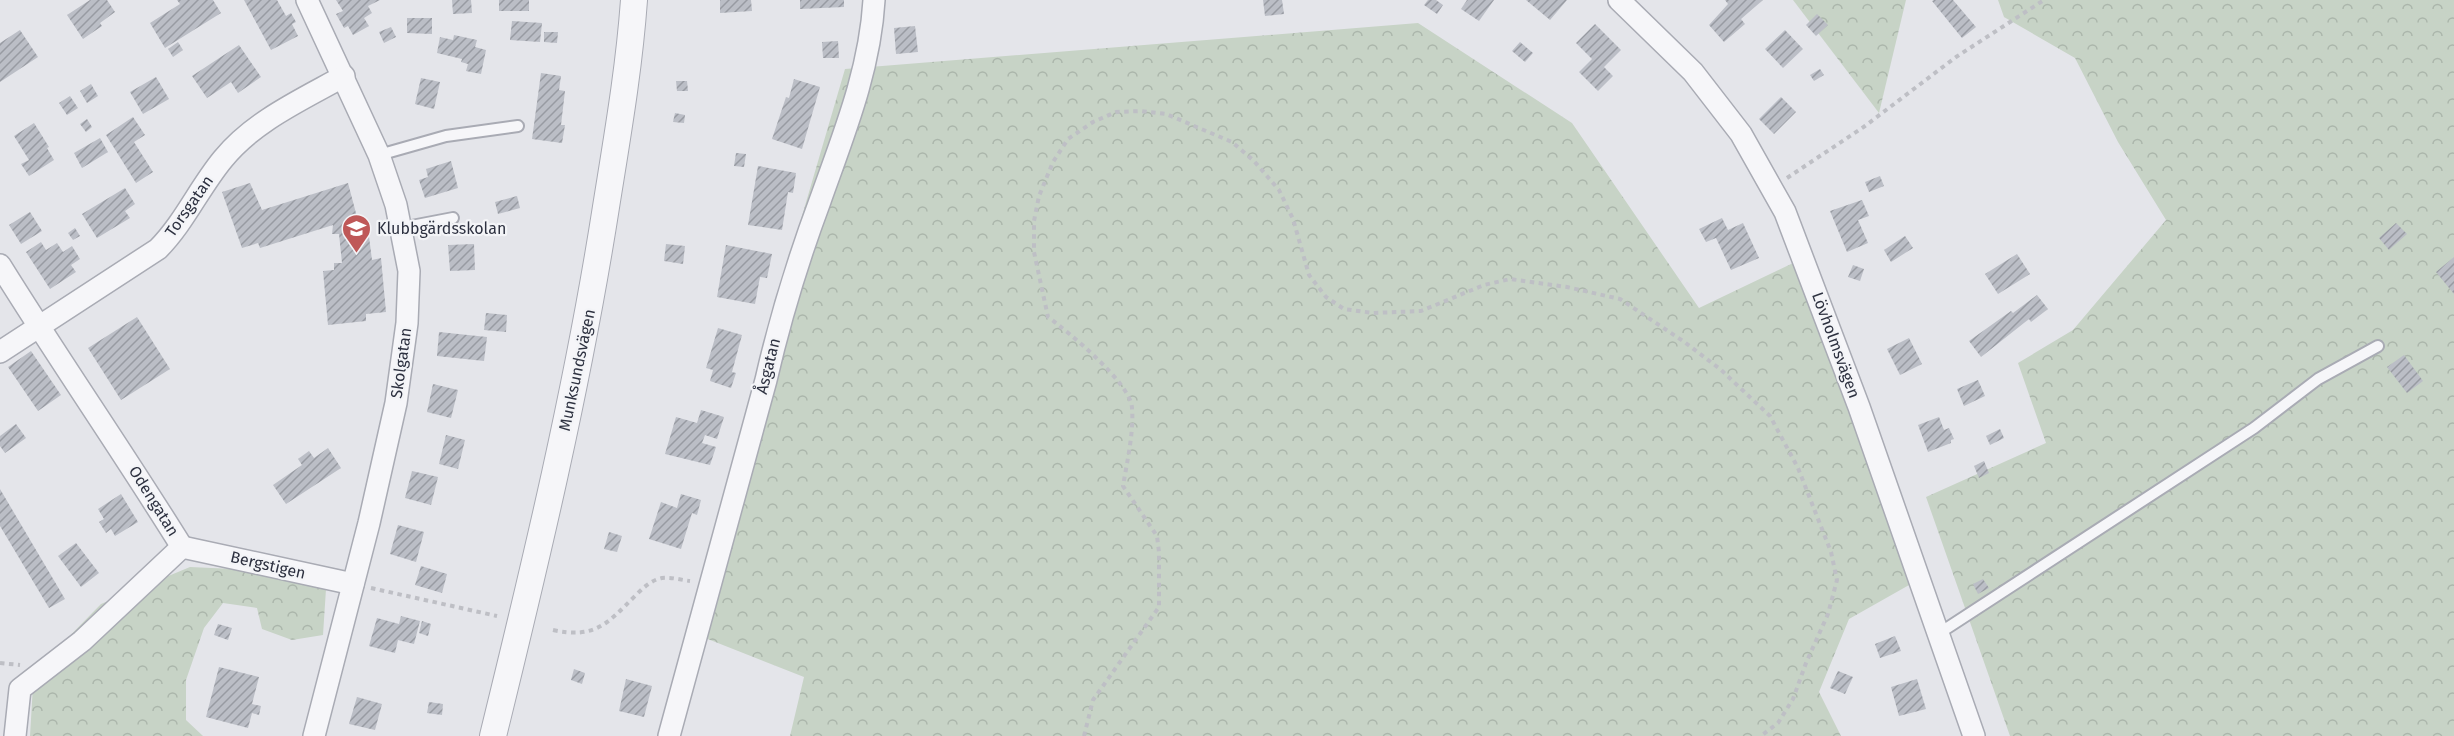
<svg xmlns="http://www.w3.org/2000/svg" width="2454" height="736" viewBox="0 0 2454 736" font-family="'Fira Sans',sans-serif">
<defs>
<pattern id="forest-crowns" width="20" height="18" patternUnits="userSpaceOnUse" patternTransform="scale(1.5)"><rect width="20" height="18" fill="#c7d3c6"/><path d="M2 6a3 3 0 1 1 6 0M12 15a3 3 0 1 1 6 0" fill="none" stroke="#abb6ab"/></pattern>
<pattern id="building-hatch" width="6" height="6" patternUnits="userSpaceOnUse" patternTransform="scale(1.5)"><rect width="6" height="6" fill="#bbbec6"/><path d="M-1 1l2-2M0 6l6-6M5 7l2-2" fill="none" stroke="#989ba2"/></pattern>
</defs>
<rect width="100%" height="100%" fill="#e4e5ea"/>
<!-- forest -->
<g fill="url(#forest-crowns)">
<polygon points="1793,0 1906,0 1879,113"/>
<polygon points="1998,0 2454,0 2454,736 2010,736 1926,497 2046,443 2018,363 2073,330 2166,220 2118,142 2075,58 2004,17"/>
<polygon points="1418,23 1572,123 1699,308 1812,254 1925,576 1849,619 1819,692 1841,736 790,736 804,677 690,632 764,346 845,69"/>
<polygon points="190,567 234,569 326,589 323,635 292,640 262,629 257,608 223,603 204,628 186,680 186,720 203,736 30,736 33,685 53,653 101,604"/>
</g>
<!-- building -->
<g fill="url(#building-hatch)">
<polygon points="90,0 107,0 115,12 100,23 102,26 83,39 67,15"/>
<polygon points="177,0 213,0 221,13 165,48 150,23 180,4"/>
<polygon points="244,0 277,0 286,16 291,13 296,22 292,24 298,36 271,50"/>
<polygon points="336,0 380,0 368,6 372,13 364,18 369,26 353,35 348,26 344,28 336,14 343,11"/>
<polygon points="452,0 471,0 472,13 453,14"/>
<rect x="499" y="0" width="30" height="11"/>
<polygon points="720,0 751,0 752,11 720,13"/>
<polygon points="800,0 844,0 844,7 800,9"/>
<polygon points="1263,0 1282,0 1284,14 1265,16"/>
<polygon points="1428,0 1436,0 1443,5 1437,14 1424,5"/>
<polygon points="1467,0 1494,0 1479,21 1461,9"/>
<polygon points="1526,0 1567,0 1550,20"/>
<polygon points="1725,0 1763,0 1741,19 1745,24 1724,42 1709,25 1728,4"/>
<polygon points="1934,0 1953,0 1976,27 1962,38 1932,1"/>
<polygon points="1817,14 1828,25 1816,36 1806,25"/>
<polygon points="407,18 432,18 432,34 407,33"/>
<polygon points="512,21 542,23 540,42 510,40"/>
<polygon points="1595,24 1621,50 1604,67 1613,76 1598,91 1579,72 1592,59 1576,43"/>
<polygon points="915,26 918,52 896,54 894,28"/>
<polygon points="391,27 396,37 384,43 379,32"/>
<polygon points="20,30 38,57 0,82 0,43"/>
<polygon points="1785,30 1803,49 1783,68 1765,49"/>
<polygon points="544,32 558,32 557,43 544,42"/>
<polygon points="454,35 477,40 475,47 486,50 481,74 466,71 468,64 461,62 462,59 437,53 440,37 453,40"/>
<polygon points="838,41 839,58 823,58 822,42"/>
<polygon points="178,42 183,50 173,57 168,49"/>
<polygon points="1520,42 1533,53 1525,62 1512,51"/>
<polygon points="239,45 261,77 238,93 231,82 207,98 192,76"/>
<polygon points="1820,69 1824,75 1814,81 1810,75"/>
<polygon points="541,73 561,76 559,90 565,91 561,125 565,125 562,143 532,139"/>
<polygon points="156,77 169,99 143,114 130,92"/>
<polygon points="421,78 440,82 434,109 415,104"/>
<polygon points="794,79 820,87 802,149 772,139 786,97 789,98"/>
<polygon points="676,81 687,81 688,91 677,91"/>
<polygon points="91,84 98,96 87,103 80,91"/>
<polygon points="70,96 78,108 67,115 59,103"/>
<polygon points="1781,97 1796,112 1774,134 1759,119"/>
<polygon points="675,113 685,115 684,123 673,122"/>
<polygon points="133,117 145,135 134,142 153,172 136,183 106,135"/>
<polygon points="87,119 92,127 86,132 80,124"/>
<polygon points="34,123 49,147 47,148 54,160 29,176 21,164 29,160 14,136"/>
<polygon points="100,138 108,152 82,168 74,153"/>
<polygon points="736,153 746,154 744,167 734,166"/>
<polygon points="451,161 458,188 425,198 419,180 428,177 426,169"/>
<polygon points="758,166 796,173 793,193 788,192 782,230 748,225"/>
<polygon points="1880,176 1884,186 1869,192 1865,182"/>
<polygon points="250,183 262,210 348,183 357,217 349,219 350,223 367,221 372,260 381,258 386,312 366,314 366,321 328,325 323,271 334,270 334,263 342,263 339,234 332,234 333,225 260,248 258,243 242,248 222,192"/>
<polygon points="125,188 135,204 125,211 130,218 97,238 82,214"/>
<polygon points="517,196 520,208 498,214 495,202"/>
<polygon points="1862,200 1869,216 1858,220 1868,243 1847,252 1830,211"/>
<polygon points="30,212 42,231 21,244 9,225"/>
<polygon points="1722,218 1728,230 1743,223 1759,258 1731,270 1716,238 1706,242 1699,229"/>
<polygon points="2396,223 2407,234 2389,250 2379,238"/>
<polygon points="75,228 80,236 73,240 68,233"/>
<polygon points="1905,236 1913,248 1891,262 1884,250"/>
<polygon points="41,242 46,250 57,243 63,252 72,246 80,259 71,265 76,272 50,289 26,252"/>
<polygon points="474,244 475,270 450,271 448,245"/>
<polygon points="666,244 685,246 683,264 664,261"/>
<polygon points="726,245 772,254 767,278 760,277 755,304 717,297"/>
<polygon points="2017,254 2030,274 1998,294 1985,274"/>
<polygon points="2454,257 2454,294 2436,272"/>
<polygon points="1853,265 1864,269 1860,281 1848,277"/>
<polygon points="2037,295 2048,309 2031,322 2029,319 1981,357 1969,341 2011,311 2013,313"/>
<polygon points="486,313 507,315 506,332 484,330"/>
<polygon points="137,317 170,369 121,400 88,348"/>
<polygon points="718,328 742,335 732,372 736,373 731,388 710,381 713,370 706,368"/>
<polygon points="439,332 487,337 484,361 437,356"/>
<polygon points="1909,338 1922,364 1900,375 1887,349"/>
<polygon points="31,351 61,395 38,411 8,367"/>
<polygon points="2404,355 2423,381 2407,393 2387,367"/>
<polygon points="1978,380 1985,396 1964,406 1957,389"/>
<polygon points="433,384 458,390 451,418 427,412"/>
<polygon points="701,410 724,417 717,439 705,435 702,443 716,447 710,465 665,454 676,417 697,423"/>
<polygon points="1939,417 1944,430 1949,428 1954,439 1951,440 1951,443 1928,452 1918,425"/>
<polygon points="16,424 26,438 5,453 0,446 0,436"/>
<polygon points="2000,429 2004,438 1990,445 1986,436"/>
<polygon points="446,435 465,440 458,469 439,464"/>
<polygon points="328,448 341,468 286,504 273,485 302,465 298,459 309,451 314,458"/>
<polygon points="1984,461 1989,473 1979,478 1974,466"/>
<polygon points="412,471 438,477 431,505 405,498"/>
<polygon points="0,489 65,599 49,608 0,526"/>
<polygon points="121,494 138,522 115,536 111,529 106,533 99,522 104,519 98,509"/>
<polygon points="681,494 701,500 697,515 692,513 681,549 649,539 661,502 677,508"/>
<polygon points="398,525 424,532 416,562 390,554"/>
<polygon points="609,532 622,536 617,552 604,549"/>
<polygon points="76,543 99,573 81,587 58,556"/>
<polygon points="421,566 447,574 442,593 415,585"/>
<polygon points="1983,579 1989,588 1978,594 1973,584"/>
<polygon points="401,616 420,621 414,644 398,640 395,653 369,646 377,618 399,624"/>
<polygon points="422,621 431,624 428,636 419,633"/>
<polygon points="218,624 232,628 228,640 214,635"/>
<polygon points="1895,636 1901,651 1880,658 1875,644"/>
<polygon points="219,667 259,677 252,704 261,706 259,715 252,713 248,728 206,717"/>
<polygon points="574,669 585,673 582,684 571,680"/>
<polygon points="1838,671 1853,677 1845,694 1830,688"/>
<polygon points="626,679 652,686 644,717 619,711"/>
<polygon points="1917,679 1926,709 1899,716 1891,687"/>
<polygon points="357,697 382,704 375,730 349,724"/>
<polygon points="429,702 443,704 442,715 427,713"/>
</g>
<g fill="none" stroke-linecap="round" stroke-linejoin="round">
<defs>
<g id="service">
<polyline points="379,155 446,136 518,126"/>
<polyline points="401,228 453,218"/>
<polyline points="1938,634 2254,428 2318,379 2378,346"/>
</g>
<g id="minor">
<polyline points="307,0 379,155 396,205 409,271 407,323 396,403 369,523 314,736"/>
<polyline points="1619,0 1693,72 1741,134 1785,212 1859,407 1974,736"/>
<path d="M0 265C59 360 123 452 182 547"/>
<path d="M0 352 158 249C184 223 199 188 223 159 254 121 301 100 344 76"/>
<polyline points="182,547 353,584"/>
<polyline points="15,736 20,689 82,641 182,547"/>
<path d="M669 736 766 380C780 319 798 260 820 201 843 136 870 71 874 0"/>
</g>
<path id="tertiary" d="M493 736C536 561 578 386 606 207 617 138 629 70 634 0"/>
</defs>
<!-- service casing -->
<use href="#service" stroke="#a9abb4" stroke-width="14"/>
<!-- minor casing -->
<use href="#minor" stroke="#a9abb4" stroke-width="24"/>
<!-- tertiary casing -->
<use href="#tertiary" stroke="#a9abb4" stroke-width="28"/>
<!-- path -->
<g stroke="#bebfc5" stroke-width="4" stroke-dasharray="4.5 4.5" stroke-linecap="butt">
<polyline points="1787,178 1865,126 1956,57 2044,0"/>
<polyline points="371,588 497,616"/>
<path d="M553 630C595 639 607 624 635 596 643 588 651 580 662 578 672 577 681 580 690 581"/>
<polyline points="0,663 20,665"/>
<path d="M1084 736 1093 700 1159 607V552L1157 536 1123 486C1127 462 1134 432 1132 408 1131 383 1067 331 1048 317L1034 252V221L1039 196 1053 162 1068 139 1093 122 1116 112 1141 111 1166 114 1232 142 1254 161 1279 190 1293 219 1309 275 1326 297 1344 309 1373 313 1421 311 1484 285 1510 279 1567 287 1620 299 1683 341 1720 369 1770 416 1798 468 1831 552 1837 580 1828 614 1806 663 1793 699 1778 723 1761 736"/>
</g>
<!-- service -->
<use href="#service" stroke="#f6f6f9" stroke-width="10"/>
<!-- minor -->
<use href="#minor" stroke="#f6f6f9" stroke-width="21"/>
<!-- tertiary -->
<use href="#tertiary" stroke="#f6f6f9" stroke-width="26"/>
</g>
<!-- icons -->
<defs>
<symbol id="school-pin" viewBox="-11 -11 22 30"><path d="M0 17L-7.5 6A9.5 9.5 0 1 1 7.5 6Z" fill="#bf5858" stroke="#f3f4f7"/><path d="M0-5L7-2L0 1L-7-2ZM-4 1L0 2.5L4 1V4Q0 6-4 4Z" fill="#fff"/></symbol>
</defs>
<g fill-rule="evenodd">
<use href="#school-pin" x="340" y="212" width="33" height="45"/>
</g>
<g text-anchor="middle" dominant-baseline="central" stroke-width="4.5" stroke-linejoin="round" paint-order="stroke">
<!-- street labels -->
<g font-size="16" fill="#2d3140" stroke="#f3f4f7">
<text transform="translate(189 206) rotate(-55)">Torsgatan</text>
<text transform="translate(1836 345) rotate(70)">Lövholmsvägen</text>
<text transform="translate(401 363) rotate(-82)">Skolgatan</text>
<text transform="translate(768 366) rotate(-76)">Åsgatan</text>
<text transform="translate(577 370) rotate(-78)">Munksundsvägen</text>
<text transform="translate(154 501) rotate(58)">Odengatan</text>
<text transform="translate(268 565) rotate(13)">Bergstigen</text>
</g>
<!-- poi labels -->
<g font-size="16" fill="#2d3140" stroke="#f3f4f7" text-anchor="start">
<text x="377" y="228">Klubbgärdsskolan</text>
</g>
</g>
</svg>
